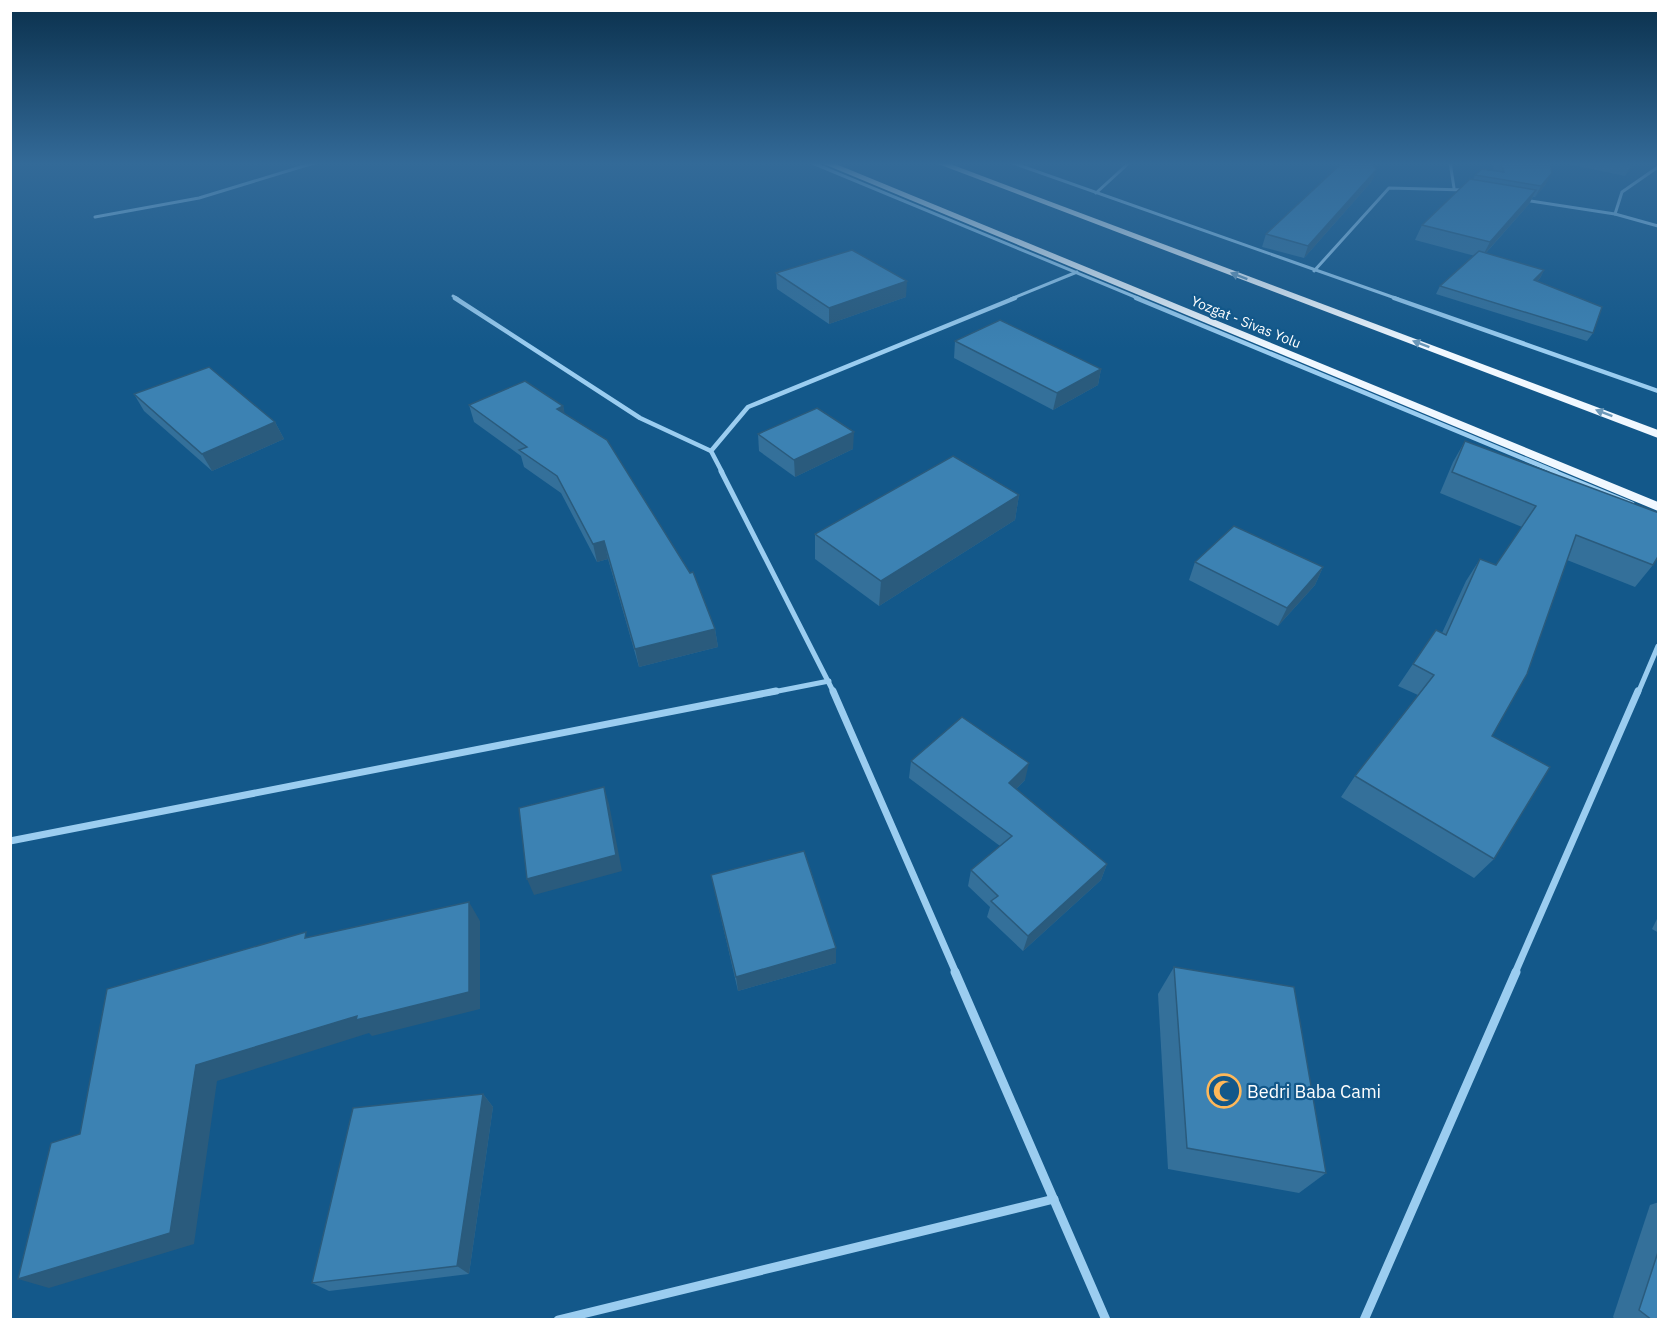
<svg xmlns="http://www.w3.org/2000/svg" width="1669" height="1330" viewBox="0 0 1669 1330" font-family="'IBM Plex Sans',sans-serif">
<rect width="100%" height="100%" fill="#13588a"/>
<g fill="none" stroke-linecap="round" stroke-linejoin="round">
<!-- minor-far4 -->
<g stroke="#9bcdf0" stroke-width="3">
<polyline points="810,162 1140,299"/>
<polyline points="1010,162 1398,299"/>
<polyline points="1450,162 1454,188"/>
<polyline points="1096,193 1130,162"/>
<polyline points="1524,200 1615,214 1658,226"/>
<polyline points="1615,214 1622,192 1658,167"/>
<polyline points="95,217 199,198 317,162"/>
<polyline points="1314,271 1389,188 1466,190"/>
<polyline points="453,296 458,299"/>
<polyline points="1011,299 1077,272"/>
</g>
<!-- minor-far3 -->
<g stroke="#9bcdf0" stroke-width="4.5">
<polyline points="455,298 640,418 711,451"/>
<polyline points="1136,298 1556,472"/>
<polyline points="1394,298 1658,391"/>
<polyline points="722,472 711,451 748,407 1015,298"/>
</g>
<!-- minor-far2 -->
<g stroke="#9bcdf0" stroke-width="5">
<polyline points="721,471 834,693"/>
<polyline points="1552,471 1632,504"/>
<polyline points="768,693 829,681"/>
<polyline points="1638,693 1658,646"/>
</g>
<!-- minor-far1 -->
<g stroke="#9bcdf0" stroke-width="7">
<polyline points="833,691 956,973"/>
<polyline points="10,841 776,691"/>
<polyline points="1515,973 1638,691"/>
</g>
<!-- minor -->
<g stroke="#9bcdf0" stroke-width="9">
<polyline points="955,972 1106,1320"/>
<polyline points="558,1320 1054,1199"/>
<polyline points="1364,1320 1516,972"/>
</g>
<!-- trunk -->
<g fill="#f1f8ff" fill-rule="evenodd">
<polygon points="819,162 831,162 1658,502 1658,511"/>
<polygon points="933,162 945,162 1658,430 1658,438"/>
</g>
</g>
<!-- wall -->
<g fill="#34709a">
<polygon points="1491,162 1550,162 1546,184 1535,197 1533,197 1529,204 1486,253 1544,270 1540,278 1537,281 1593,333 1587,341 1436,294 1440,286 1475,256 1415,240 1422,225 1473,180 1475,175 1494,170"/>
<polygon points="1559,162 1636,162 1625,176"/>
<polygon points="1372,181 1304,258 1262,247 1266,234"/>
<polygon points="776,273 906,297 829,324 777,289"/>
<polygon points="955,341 1101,369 1098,385 1053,410 954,358"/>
<polygon points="134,394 275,422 284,439 212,471 144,411"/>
<polygon points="469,405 563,406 564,413 715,629 718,647 639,667 608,559 597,562 561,493 524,467 521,456 474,422"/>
<polygon points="758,434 853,449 795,477 759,451"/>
<polygon points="1465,441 1653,565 1635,587 1567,560 1492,736 1494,859 1474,878 1341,797 1355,776 1418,695 1398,686 1436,630 1442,633 1466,581 1480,559 1496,565 1522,527 1440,493 1453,462"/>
<polygon points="1019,495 1015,520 879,606 815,559 815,534"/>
<polygon points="1195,562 1323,567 1315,585 1278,626 1189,580"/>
<polygon points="911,761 1025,780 1016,789 1107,864 1101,880 1023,951 987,917 990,907 968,886 971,870 1000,846 909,778"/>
<polygon points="711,875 836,963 738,991"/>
<polygon points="1659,915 1659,933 1652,929"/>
<polygon points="1174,967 1326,1173 1299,1193 1168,1169 1158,994"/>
<polygon points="483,1094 493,1107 469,1274 329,1291 312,1283"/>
<polygon points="1659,1202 1659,1320 1616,1320 1613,1317 1650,1205"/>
</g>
<!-- shaded-wall -->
<g fill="#2a5b7d">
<polygon points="1634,162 1636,162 1625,176 1631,165"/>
<polygon points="1377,169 1372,181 1304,258 1308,246"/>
<polygon points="1552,173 1546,184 1535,197 1541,186"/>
<polygon points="1536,190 1529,204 1482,257 1490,242"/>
<polygon points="1544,270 1540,278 1530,288 1534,280"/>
<polygon points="907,281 906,297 829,324 829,308"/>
<polygon points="1101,369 1098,385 1053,410 1057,393"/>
<polygon points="563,406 567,423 557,409"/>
<polygon points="275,422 284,439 212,471 202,454"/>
<polygon points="854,432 853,449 795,477 794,460"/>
<polygon points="1019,495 1015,520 879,606 881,581"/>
<polygon points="604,541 608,559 597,562 593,544"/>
<polygon points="1323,567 1315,585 1278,626 1287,608"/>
<polygon points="715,629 718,647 639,667 635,649"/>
<polygon points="1029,763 1025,780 1005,800 1009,783"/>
<polygon points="604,787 609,804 622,871 534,895 527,879"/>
<polygon points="1107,864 1101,880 1023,951 1028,936"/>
<polygon points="469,902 480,921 480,1009 372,1036 369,1033 217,1081 194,1244 49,1288 18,1279 196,1065"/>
<polygon points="836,948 836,963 738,991 736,977"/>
<polygon points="483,1094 493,1107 469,1274 457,1266"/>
</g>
<!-- building -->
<g fill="#3c82b3" stroke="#2a5b7d" stroke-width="1.5">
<polygon points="1343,162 1369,162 1377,169 1308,246 1266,234"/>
<polygon points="1500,162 1550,162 1552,173 1541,186 1475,175 1482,169 1504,172"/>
<polygon points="1617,162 1634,162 1631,165"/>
<polygon points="1470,179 1536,190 1490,242 1422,225"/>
<polygon points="852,250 907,281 829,308 776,273"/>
<polygon points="1479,251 1544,270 1534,280 1602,307 1593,333 1440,286"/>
<polygon points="1000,320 1101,369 1057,393 955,341"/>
<polygon points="209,367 275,422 202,454 134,394"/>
<polygon points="525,381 563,406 557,409 607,440 690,573 693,572 715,629 635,649 604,541 593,544 557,476 519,450 527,447 469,405"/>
<polygon points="817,408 854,432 794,460 758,434"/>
<polygon points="1465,441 1659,513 1659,555 1653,565 1576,535 1527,674 1492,736 1550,767 1494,859 1355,776 1434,675 1413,664 1436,630 1446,635 1480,559 1496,565 1536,506 1452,472"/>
<polygon points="953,456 1019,495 881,581 815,534"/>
<polygon points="1234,526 1323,567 1287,608 1195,562"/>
<polygon points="962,717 1029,763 1009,783 1107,864 1028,936 991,901 998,896 971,870 1012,836 911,761"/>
<polygon points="604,787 616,855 527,879 519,808"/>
<polygon points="804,851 836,948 736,977 711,875"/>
<polygon points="469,902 469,992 356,1020 357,1016 196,1065 170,1233 18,1279 51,1143 80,1134 107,989 306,932 305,938"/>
<polygon points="1174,967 1294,987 1326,1173 1187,1148"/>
<polygon points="483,1094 457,1266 312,1283 353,1108"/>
<polygon points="1659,1249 1659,1320 1652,1320 1639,1310"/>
</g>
<!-- one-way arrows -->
<defs><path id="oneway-solid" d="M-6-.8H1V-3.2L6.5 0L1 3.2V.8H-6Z" transform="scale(1.5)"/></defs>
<g fill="#6c98b9">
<use href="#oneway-solid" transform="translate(1239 276) rotate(-159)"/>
<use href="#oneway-solid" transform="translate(1421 344) rotate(-159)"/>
<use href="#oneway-solid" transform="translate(1604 413) rotate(-159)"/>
</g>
<!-- sky -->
<linearGradient id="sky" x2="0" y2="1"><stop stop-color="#0a304c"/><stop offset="0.47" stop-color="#336a98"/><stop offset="1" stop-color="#336a98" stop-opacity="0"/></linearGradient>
<rect width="1669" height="348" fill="url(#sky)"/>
<!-- icons -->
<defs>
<symbol id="mosque-ring" viewBox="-11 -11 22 22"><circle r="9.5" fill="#13588a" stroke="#ffb859" stroke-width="1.5"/><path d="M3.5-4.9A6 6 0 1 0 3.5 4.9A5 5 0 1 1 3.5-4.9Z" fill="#ffb859"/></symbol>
</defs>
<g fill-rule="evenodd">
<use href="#mosque-ring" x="1205" y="1072" width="38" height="38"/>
</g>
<g text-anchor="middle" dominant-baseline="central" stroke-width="4.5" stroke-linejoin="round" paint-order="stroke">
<!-- far-street labels -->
<g font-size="14" fill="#fff" stroke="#13588a">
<text transform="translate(1246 322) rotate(22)">Yozgat - Sivas Yolu</text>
</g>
<!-- near-poi labels -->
<g font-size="18" fill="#fff" stroke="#13588a" text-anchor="start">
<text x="1247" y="1091">Bedri Baba Cami</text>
</g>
</g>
<!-- border -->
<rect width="1669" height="1330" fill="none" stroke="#ffffff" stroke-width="24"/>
</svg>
